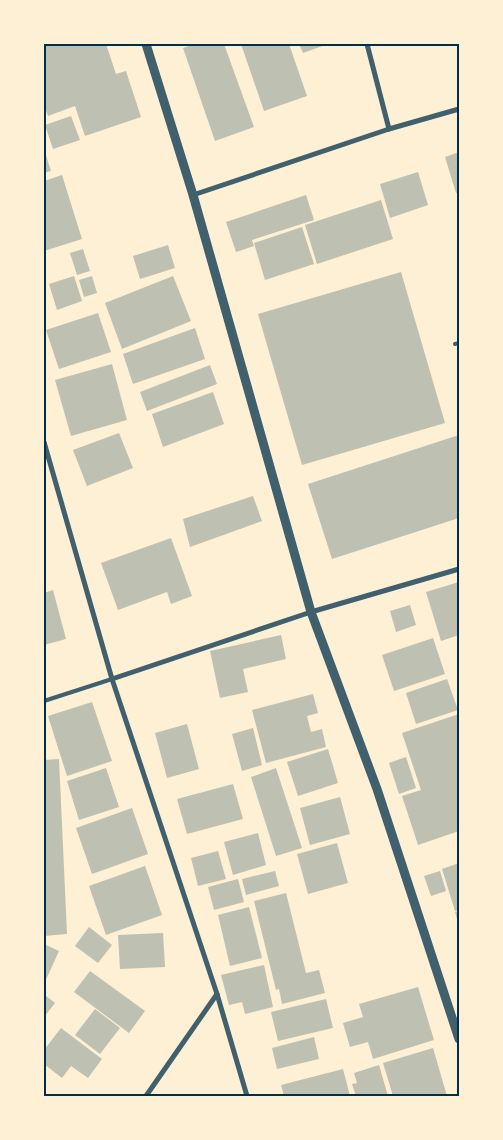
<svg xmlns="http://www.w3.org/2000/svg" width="503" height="1140" viewBox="0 0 503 1140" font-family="'Noto Sans',sans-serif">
<rect width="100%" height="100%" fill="#fdf0d5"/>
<!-- building -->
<g fill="#bec0b2">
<polygon points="44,44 106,44 116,74 126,71 141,117 85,136 75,106 48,116 44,105"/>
<polygon points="195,44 224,44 254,127 215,141 183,48"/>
<polygon points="241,44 289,44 307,96 264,111"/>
<polygon points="299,44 328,44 303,53"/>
<polygon points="71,116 80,140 53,149 45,125"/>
<polygon points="44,149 51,171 44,173"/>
<polygon points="459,152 459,192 456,193 445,157"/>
<polygon points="418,172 428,205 390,218 380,184"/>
<polygon points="62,175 82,239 44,251 44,181"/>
<polygon points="306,195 314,220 252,240 254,246 236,252 226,222"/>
<polygon points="381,200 393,239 317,264 305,225"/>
<polygon points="302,227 314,264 265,280 254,243"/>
<polygon points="168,245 175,268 140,279 133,256"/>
<polygon points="83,249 90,271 77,275 70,253"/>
<polygon points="401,272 445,423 302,465 258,314"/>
<polygon points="74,276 82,301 57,310 49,284"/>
<polygon points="92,276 97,293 84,297 79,280"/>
<polygon points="173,276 191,321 122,349 105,303"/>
<polygon points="98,313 111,352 59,369 46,330"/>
<polygon points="195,328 205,359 133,384 123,354"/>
<polygon points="112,364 127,420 71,436 55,380"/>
<polygon points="210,365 217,384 147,411 140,392"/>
<polygon points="213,392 224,424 163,447 152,414"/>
<polygon points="119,433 133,468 87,486 73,450"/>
<polygon points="459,435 459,518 332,559 308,484"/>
<polygon points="253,496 262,521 190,547 183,519"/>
<polygon points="171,538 192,596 171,604 167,592 118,610 101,563"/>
<polygon points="459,582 459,635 441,641 426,592"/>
<polygon points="53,590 66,639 44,645 44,593"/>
<polygon points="410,605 416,625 396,632 390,611"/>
<polygon points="281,635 286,659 243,669 248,692 220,698 210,651"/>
<polygon points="433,638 445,674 394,691 382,655"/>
<polygon points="447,679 458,710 416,724 406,693"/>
<polygon points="313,694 318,713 307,716 311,732 322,729 326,747 266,763 252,710"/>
<polygon points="92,702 112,761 67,776 48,716"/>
<polygon points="459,714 459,831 418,845 402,796 421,790 402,733"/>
<polygon points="187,724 199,769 167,778 155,733"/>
<polygon points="253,728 262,765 242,771 232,734"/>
<polygon points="328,749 338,783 298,796 287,762"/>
<polygon points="406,757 416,788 399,794 389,763"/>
<polygon points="59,759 67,934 44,936 44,760"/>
<polygon points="106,768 119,807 79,820 67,781"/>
<polygon points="276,768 302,848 276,856 251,777"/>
<polygon points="233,784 243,819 187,834 177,799"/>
<polygon points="340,797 350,834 310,845 300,808"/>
<polygon points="132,808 148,854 92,874 76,828"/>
<polygon points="258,833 266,865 233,875 224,842"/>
<polygon points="337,843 348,883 308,894 297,854"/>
<polygon points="218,851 226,879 198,886 191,858"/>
<polygon points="459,863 459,910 455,911 442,869"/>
<polygon points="145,866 162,915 106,935 89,886"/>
<polygon points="275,871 279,886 246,895 242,879"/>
<polygon points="440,871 446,891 431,896 424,876"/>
<polygon points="238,879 244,902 214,910 208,887"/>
<polygon points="286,893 306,973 319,970 325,993 282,1004 279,989 276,990 254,901"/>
<polygon points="249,907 262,958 230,966 218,915"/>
<polygon points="459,911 459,926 455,912"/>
<polygon points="89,927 112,945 98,963 75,946"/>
<polygon points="163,933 165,967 120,969 118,935"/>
<polygon points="44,944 59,951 44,984"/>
<polygon points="264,965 273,1007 245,1014 242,1002 229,1005 221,975"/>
<polygon points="90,971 145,1011 129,1033 74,992"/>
<polygon points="418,987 434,1040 373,1059 368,1042 350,1047 343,1023 363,1017 359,1004"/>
<polygon points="45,995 55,1003 44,1017 44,996"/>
<polygon points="326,999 333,1028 278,1041 271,1012"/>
<polygon points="95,1009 120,1028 100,1054 75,1035"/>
<polygon points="61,1028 102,1059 88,1078 71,1066 62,1078 44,1064 44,1050"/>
<polygon points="314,1037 319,1059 277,1069 272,1048"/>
<polygon points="433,1048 447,1096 393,1096 383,1063"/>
<polygon points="379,1065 388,1096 356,1096 352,1084 357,1083 354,1073"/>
<polygon points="343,1069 350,1096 284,1096 281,1085"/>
</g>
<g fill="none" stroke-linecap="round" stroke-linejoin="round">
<!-- service -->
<g stroke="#3f606c" stroke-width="4">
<polyline points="455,344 459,343"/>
<polyline points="44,701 112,679"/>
</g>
<!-- minor -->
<g stroke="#3f606c" stroke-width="5">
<polyline points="367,44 389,129"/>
<polyline points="193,195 389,129 459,109"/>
<polyline points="44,442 112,679 217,994 247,1096"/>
<polyline points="112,679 311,612 459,569"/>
<polyline points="146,1096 217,994"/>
</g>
<!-- tertiary -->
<polyline stroke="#3f606c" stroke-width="9" points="146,44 193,195 311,612 377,789 459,1039"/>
</g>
<!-- border -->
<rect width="503" height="1140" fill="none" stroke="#fdf0d5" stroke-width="90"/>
<rect x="45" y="45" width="413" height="1050" fill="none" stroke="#003049" stroke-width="2"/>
</svg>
